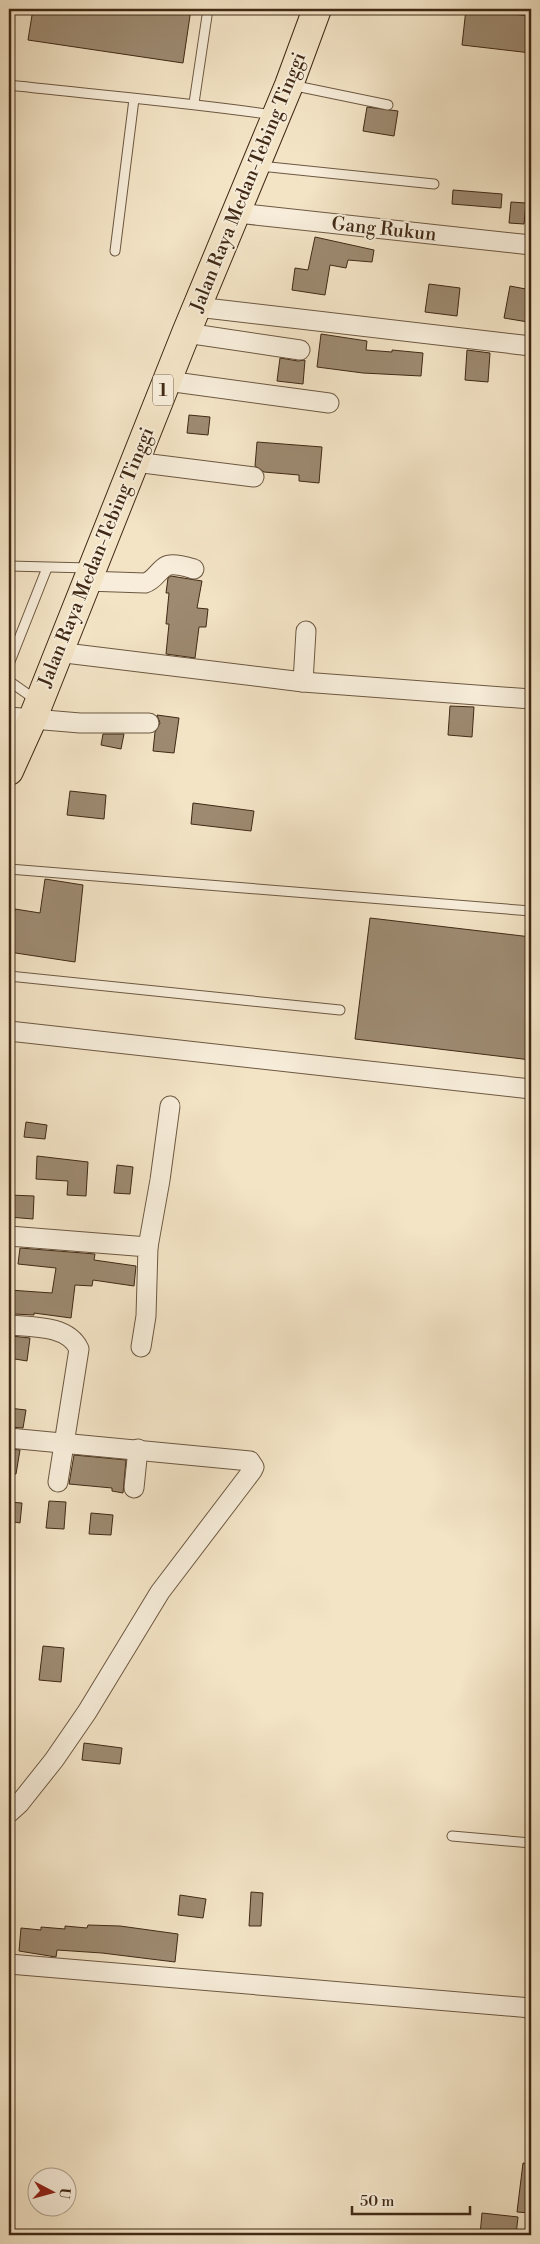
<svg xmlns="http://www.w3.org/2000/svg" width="540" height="2244" viewBox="0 0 540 2244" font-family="'Libre Bodoni',serif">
<rect width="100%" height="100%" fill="#f3e4c6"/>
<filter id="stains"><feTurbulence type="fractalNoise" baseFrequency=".004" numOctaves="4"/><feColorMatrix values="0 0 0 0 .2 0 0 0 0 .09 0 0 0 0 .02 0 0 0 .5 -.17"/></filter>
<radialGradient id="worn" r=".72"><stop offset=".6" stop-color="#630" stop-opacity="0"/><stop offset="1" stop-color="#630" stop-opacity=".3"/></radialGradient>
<!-- building -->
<g fill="#9d8a71" stroke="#402915">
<polygon points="33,9 191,9 183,63 28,40"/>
<polygon points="466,9 531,16 531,53 462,45"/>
<polygon points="367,107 398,111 394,136 363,131"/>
<polygon points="453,190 502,194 501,208 452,204"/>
<polygon points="511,202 526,203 524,224 509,223"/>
<polygon points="315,237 374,250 372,262 348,260 346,268 330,265 325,295 292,290 295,268 308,270"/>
<polygon points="429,284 460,288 457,316 425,312"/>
<polygon points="510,286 531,290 528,322 504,318"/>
<polygon points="321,334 367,341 366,350 392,352 392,350 423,353 421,376 363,373 317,367"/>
<polygon points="467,350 490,353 488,382 465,380"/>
<polygon points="280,358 298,361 305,360 303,384 277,381"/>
<polygon points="189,415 210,417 208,435 187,433"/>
<polygon points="257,442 322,447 319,483 299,481 299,475 264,472 255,466"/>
<polygon points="171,576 202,581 197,608 208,609 206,627 199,627 195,658 166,654 169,624 166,624 169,593 166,593 168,578"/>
<polygon points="450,706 474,707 472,737 448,735"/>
<polygon points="157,715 179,718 174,753 153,751 155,732 160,723"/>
<polygon points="103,734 124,734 121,749 101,745"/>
<polygon points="70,791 106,795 104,819 67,815"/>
<polygon points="193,803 254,811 251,831 191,824"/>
<polygon points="45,879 83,885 75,962 9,952 15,909 40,913"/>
<polygon points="370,918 531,937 531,1060 355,1039"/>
<polygon points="26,1122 47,1125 45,1139 24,1137"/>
<polygon points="37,1156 88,1162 86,1196 67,1195 68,1181 36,1179"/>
<polygon points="117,1165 133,1167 130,1194 114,1193"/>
<polygon points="9,1195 34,1196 33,1219 9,1217"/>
<polygon points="20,1248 95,1254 94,1260 136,1266 134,1286 93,1280 92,1286 75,1285 71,1318 34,1313 34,1315 14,1314 14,1311 9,1311 9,1290 52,1293 56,1268 18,1264"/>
<polygon points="11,1336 30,1338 27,1361 9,1358"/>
<polygon points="9,1408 26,1410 23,1428 9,1427"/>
<polygon points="9,1449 20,1450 16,1474 9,1474"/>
<polygon points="74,1455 126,1460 123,1493 112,1491 112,1488 69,1484"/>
<polygon points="49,1501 66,1502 64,1529 46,1528"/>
<polygon points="9,1502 22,1503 20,1523 9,1521"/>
<polygon points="91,1513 113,1515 111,1535 89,1534"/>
<polygon points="43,1646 64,1648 61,1682 39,1680"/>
<polygon points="84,1743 122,1748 120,1764 82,1760"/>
<polygon points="251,1892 263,1893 261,1926 249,1926"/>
<polygon points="180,1895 206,1899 203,1918 178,1915"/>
<polygon points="88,1925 120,1926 178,1934 175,1962 102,1953 57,1950 56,1957 19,1951 21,1928 41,1930 41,1927 65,1929 65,1926 87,1928"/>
<polygon points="523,2163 531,2164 531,2213 517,2212"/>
<polygon points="482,2213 518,2217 516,2235 480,2235"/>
</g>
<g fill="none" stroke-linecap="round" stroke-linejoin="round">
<defs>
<g id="service">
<path d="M9 85C97 95 186 102 274 115"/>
<polyline points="291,85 388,105"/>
<polyline points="194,103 208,9"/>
<polyline points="260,166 434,184"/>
<polyline points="115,251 134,99"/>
<polyline points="9,566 89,568"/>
<polyline points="9,664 47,568"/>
<polyline points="9,681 36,700"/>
<polyline points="9,869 531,911"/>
<polyline points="9,976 340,1010"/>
<polyline points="452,1836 531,1843"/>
</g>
<g id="minor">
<polyline points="237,213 531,245"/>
<polyline points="197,307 531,346"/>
<polyline points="186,333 300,350"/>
<polyline points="167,381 329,403"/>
<polyline points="135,462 254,477"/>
<path d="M86 581 145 583C156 580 160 566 170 565 178 564 187 567 194 569"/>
<polyline points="57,652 303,682 531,699"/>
<polyline points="303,682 306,631"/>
<polyline points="9,717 80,723 149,723"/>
<polyline points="9,1031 531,1089"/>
<polyline points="9,1236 148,1247 146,1316 141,1347"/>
<polyline points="148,1247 160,1180 170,1106"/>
<path d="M9 1325C32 1327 68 1325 79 1349L58 1482"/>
<polyline points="9,1438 250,1461 254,1467 252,1471 160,1592 87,1712 54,1760 19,1804 9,1813"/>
<polyline points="134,1488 138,1449"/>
<polyline points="9,1964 531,2008"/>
</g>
<polyline id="trunk" points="9,771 32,720 186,333 289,85 317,9"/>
</defs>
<!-- service casing -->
<use href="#service" stroke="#6d5841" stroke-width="11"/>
<!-- minor casing -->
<use href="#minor" stroke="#6d5841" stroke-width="21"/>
<!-- trunk casing -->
<use href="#trunk" stroke="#402915" stroke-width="30"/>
<!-- service -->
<use href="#service" stroke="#f7edda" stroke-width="9"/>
<!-- minor -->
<use href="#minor" stroke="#f7edda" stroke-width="19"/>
<!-- trunk -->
<use href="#trunk" stroke="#f3e4c6" stroke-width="28"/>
</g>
<g text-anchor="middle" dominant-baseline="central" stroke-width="4" stroke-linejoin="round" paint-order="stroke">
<!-- shield labels -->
<rect fill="#f7edda" stroke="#776450" stroke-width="1" x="153" y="374.5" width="20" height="31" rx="4"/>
<g font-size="18" font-weight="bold" fill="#402915">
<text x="163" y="390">1</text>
</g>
<!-- street labels -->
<g font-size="19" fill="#402915" stroke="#f7edda">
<text transform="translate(248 182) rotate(-68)">Jalan Raya Medan-Tebing Tinggi</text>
<text transform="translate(384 229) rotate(6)">Gang Rukun</text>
<text transform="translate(96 557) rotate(-68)">Jalan Raya Medan-Tebing Tinggi</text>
</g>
</g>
<!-- margin -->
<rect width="540" height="2244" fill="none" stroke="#f3e4c6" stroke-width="30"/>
<rect x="10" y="10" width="520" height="2224" fill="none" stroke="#402915" stroke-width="2.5"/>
<rect x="15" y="15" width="510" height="2214" fill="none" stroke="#402915"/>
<!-- north arrow -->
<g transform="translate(52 2192) rotate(96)"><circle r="24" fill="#f7edda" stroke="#ae9f8b"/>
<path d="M0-4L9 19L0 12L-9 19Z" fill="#8f2418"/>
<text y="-8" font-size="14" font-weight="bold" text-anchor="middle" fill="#402915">U</text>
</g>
<!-- scale -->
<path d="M352 2206v8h118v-8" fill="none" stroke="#402915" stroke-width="2.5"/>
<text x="360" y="2206" font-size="15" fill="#402915" stroke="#f7edda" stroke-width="4" paint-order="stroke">50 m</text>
<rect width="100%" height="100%" filter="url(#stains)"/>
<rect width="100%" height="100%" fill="url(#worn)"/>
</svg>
